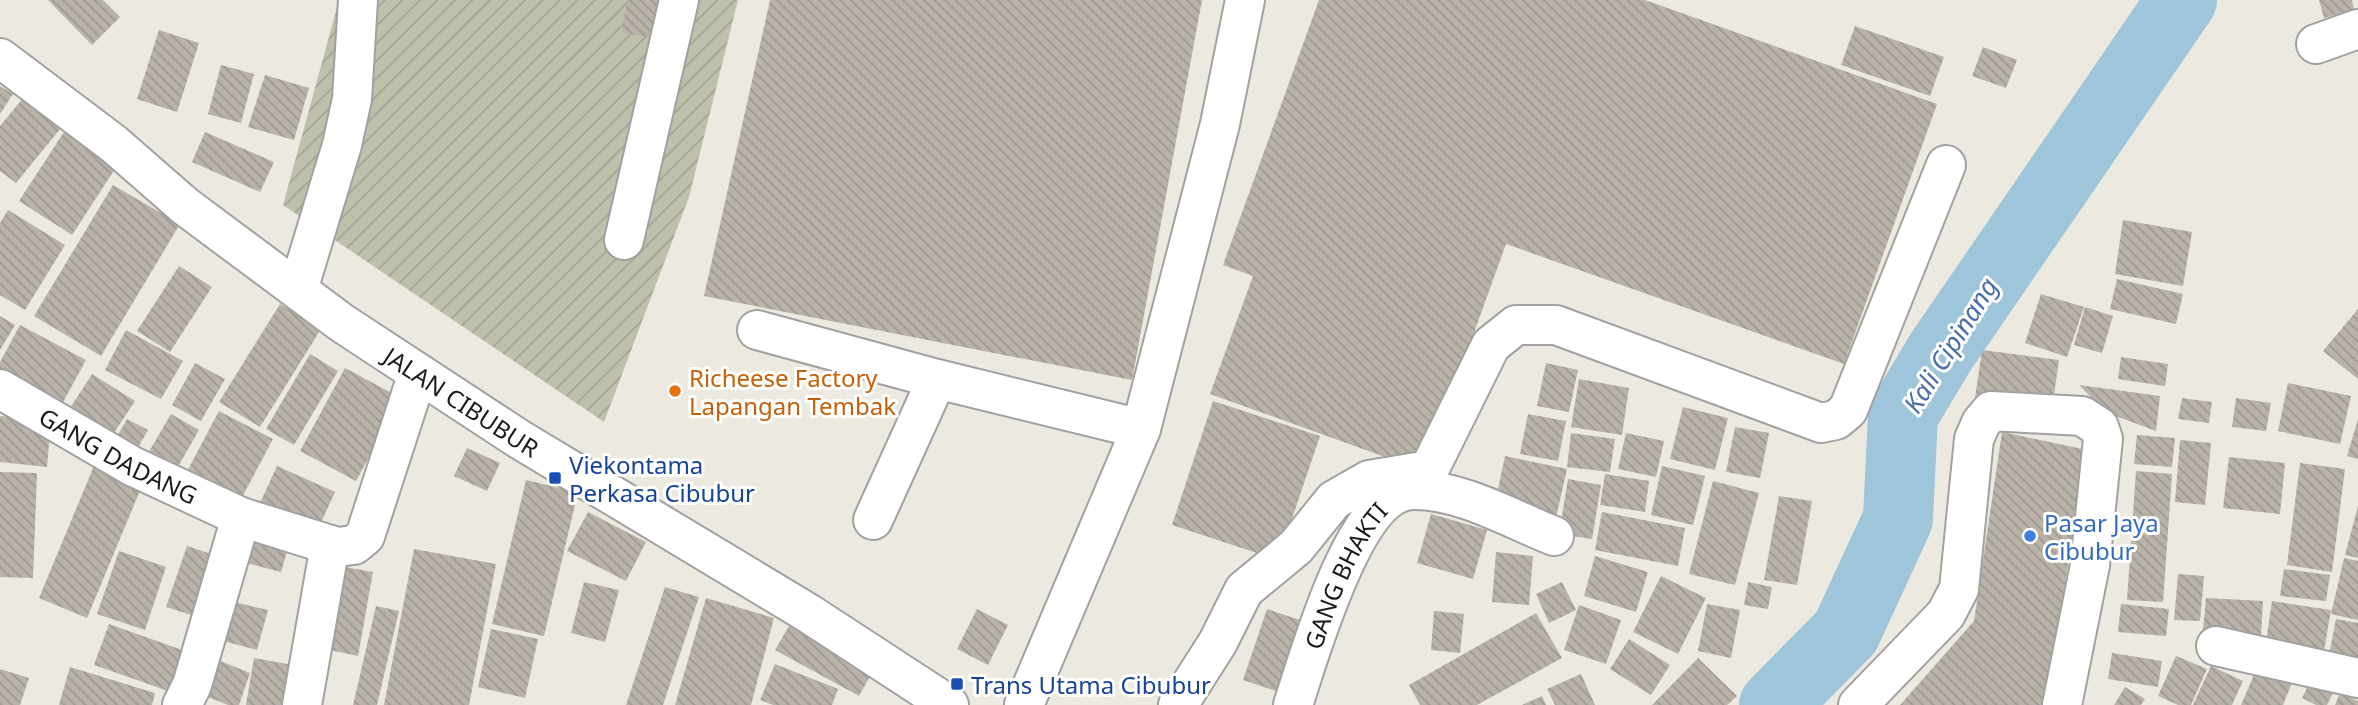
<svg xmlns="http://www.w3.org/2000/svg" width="2358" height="705" viewBox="0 0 2358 705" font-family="'Noto Sans',sans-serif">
<defs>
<pattern id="construction-furrows" width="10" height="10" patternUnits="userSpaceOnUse" patternTransform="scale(1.75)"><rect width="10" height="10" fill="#bec0ac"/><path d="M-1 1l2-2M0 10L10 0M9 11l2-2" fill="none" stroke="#a3a493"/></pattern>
<pattern id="building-back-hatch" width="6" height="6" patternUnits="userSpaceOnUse" patternTransform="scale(1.75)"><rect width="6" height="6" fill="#b9b2a9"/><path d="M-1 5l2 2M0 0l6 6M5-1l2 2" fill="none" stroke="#9e9891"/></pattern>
</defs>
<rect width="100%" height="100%" fill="#eceae0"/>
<!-- construction -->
<polygon fill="url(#construction-furrows)" points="339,0 738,0 689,197 604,422 283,205"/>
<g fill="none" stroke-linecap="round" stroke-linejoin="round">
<!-- river -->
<polyline stroke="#9fc5da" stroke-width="70" points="1774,705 1846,632 1898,519 1903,415 1940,353 2182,0"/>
</g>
<!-- building -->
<g fill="url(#building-back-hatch)">
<polygon points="48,0 103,0 120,17 92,45"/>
<polygon points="627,0 666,0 661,39 622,33"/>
<polygon points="770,0 1202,0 1132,380 704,296"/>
<polygon points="1319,0 1645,0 1937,104 1844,364 1506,244 1424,471 1210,394 1253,276 1223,265"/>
<polygon points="2319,0 2352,0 2354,10 2324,18"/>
<polygon points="1855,26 1944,57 1930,96 1841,65"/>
<polygon points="159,30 199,43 177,112 137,99"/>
<polygon points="1983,47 2017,60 2006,88 1972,76"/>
<polygon points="221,65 254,74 241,123 208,114"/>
<polygon points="265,75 309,88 294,140 248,127"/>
<polygon points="0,86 13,94 0,114"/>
<polygon points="24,97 61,128 16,183 0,171 0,126"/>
<polygon points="64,132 117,166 72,235 19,201"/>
<polygon points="205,132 274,162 260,192 192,162"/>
<polygon points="113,185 180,224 101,356 34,316"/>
<polygon points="8,210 65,245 25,310 0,295 0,223"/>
<polygon points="2123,220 2192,232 2183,286 2115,274"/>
<polygon points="179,266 212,287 170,352 137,331"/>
<polygon points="2117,279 2183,294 2176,324 2110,309"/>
<polygon points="2041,294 2084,307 2067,357 2025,343"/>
<polygon points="280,304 321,329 260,427 219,402"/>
<polygon points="2085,307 2113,316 2102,353 2074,345"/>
<polygon points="2358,309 2358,379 2323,351"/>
<polygon points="0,316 15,325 0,350"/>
<polygon points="20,325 86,360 61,406 0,373 0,362"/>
<polygon points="126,330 183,361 161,399 105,370"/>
<polygon points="1982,350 2059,360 2052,408 1975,398"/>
<polygon points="310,354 338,371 294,445 266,429"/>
<polygon points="2121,357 2168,364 2165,386 2118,379"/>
<polygon points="195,363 225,379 201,421 172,405"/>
<polygon points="1546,363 1578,370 1569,412 1537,406"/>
<polygon points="345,368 401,398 356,481 300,451"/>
<polygon points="92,374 135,401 106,445 63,419"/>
<polygon points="1579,379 1629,388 1622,435 1571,427"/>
<polygon points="2288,383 2351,396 2340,444 2278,431"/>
<polygon points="2079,385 2160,396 2156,431 2105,412"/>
<polygon points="2182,398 2212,402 2209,423 2178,419"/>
<polygon points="2236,398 2271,403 2266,431 2232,427"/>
<polygon points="1213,401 1320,436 1278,560 1172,525"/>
<polygon points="1683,407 1728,418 1715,470 1670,459"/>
<polygon points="219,411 273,439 238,505 184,477"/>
<polygon points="171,414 199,430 172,477 144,460"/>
<polygon points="1528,414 1566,421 1558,461 1520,454"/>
<polygon points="0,416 51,421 47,467 0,462"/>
<polygon points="127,419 148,430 132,458 111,447"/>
<polygon points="2358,419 2358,459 2347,456"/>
<polygon points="1735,427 1769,433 1760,478 1726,472"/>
<polygon points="2002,432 2087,450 2045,705 1900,705 1974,621"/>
<polygon points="1571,433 1615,439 1610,472 1567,467"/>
<polygon points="1626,433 1664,441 1656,477 1618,469"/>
<polygon points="2137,435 2175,438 2172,467 2134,464"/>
<polygon points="2180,440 2211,443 2205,505 2175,502"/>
<polygon points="467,448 500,463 487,491 454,476"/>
<polygon points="1505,456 1567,469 1555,522 1494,508"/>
<polygon points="2229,457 2285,463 2280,514 2223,508"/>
<polygon points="96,461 144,481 87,618 39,598"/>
<polygon points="2300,463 2345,469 2332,572 2287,565"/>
<polygon points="277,466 335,492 317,531 259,505"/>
<polygon points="1662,466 1705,476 1693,525 1651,515"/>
<polygon points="2136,471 2172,474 2163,602 2127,600"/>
<polygon points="0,472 37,473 33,578 0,577"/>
<polygon points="1605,474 1649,481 1645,512 1600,505"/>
<polygon points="1568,479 1601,485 1592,539 1559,534"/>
<polygon points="526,480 578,492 544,636 492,624"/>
<polygon points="1713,481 1759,493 1735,585 1689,574"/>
<polygon points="1779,496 1812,501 1797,585 1764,580"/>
<polygon points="2358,506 2358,558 2345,555"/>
<polygon points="588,512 646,542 626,581 567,551"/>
<polygon points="1602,512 1685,528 1678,566 1595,550"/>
<polygon points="1431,514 1487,530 1473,579 1417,563"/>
<polygon points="248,527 291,538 281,572 238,561"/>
<polygon points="187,546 223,558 203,619 166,607"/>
<polygon points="414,549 496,564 469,705 384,705"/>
<polygon points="119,551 166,567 145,630 97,614"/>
<polygon points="1496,552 1533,556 1529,605 1492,602"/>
<polygon points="1595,556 1648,572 1636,612 1584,596"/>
<polygon points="2344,558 2358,561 2358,620 2331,614"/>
<polygon points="339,566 373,572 358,656 325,649"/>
<polygon points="2284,569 2330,575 2326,601 2280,596"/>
<polygon points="2178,574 2204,576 2200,621 2174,620"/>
<polygon points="1661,576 1706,598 1678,654 1633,632"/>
<polygon points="584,582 619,590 605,642 571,633"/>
<polygon points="1562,582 1576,610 1549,623 1536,594"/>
<polygon points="1748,582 1772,587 1768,609 1744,605"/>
<polygon points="665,587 699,597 663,705 626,705"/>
<polygon points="706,598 774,618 751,705 675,705"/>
<polygon points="2206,598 2263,601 2261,635 2203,630"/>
<polygon points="226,600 268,610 257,650 216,639"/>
<polygon points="2272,601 2331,610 2324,651 2266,642"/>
<polygon points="1707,604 1740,610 1731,658 1698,651"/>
<polygon points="2121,604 2169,609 2166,636 2118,632"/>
<polygon points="1579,605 1621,620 1606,664 1564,650"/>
<polygon points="376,606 399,611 377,705 353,705"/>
<polygon points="977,609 1008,625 988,665 957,649"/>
<polygon points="1267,609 1309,623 1285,694 1243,680"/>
<polygon points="1434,611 1464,614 1460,653 1431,650"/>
<polygon points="1536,613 1562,658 1477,705 1420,705 1409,685"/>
<polygon points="2336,619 2358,623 2358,666 2328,660"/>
<polygon points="109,624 185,651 171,692 94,665"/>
<polygon points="789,626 873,671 859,696 775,650"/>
<polygon points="491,629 538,639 525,698 478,687"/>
<polygon points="1629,639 1670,665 1651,695 1610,669"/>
<polygon points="2112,653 2162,661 2158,687 2108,679"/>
<polygon points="208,656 250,673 239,705 228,705 193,691"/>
<polygon points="2176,656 2207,669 2191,705 2178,705 2158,696"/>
<polygon points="254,658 304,667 297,705 246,705"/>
<polygon points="1698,658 1737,696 1727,705 1652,705"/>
<polygon points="2259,663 2294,678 2283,705 2241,705"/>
<polygon points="775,664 838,689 832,705 773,705 760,700"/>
<polygon points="2211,666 2243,681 2232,705 2193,705"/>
<polygon points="70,667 155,693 152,705 59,705"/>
<polygon points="0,669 29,678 20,705 0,705"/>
<polygon points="1581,674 1595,705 1555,705 1547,689"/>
<polygon points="2314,674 2337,685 2327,705 2316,705 2302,698"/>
<polygon points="2125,687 2145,699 2141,705 2114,705"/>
<polygon points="2340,693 2358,701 2358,705 2335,705"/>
<polygon points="1542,696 1546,705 1522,705"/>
</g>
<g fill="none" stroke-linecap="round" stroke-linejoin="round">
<defs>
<g id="minor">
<polyline points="2316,44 2358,29"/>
<path id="s1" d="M0 58 114 144 185 206 342 323 519 439 808 613 949 705"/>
<polyline points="624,240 679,0"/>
<polyline points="298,290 342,145 352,99 358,0"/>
<polyline points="757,330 937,379 1141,429"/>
<path id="s2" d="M0 389 132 466 241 517 337 547 354 545 365 536 418 373"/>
<polyline points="873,520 937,379"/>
<polyline points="2216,646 2358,678"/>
<polyline points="182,705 192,685 241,517"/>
<polyline points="302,705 330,545"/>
<polyline points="1024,705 1141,429 1220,124 1245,0"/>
<polyline points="1178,705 1218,642 1244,590 1296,547 1334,500 1369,480 1429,470 1491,345 1516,325 1556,325 1821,423 1836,420 1848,410 1946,165"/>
<path id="s3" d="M1293 705C1309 657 1354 491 1413 490 1460 489 1511 519 1554 536"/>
<polyline points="1858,705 1946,614 1959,589 1974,439 1981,423 1991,411 2082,416 2099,427 2103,439 2090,565 2062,705"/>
</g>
</defs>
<!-- minor casing -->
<use href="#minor" stroke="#a1a1a1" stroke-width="42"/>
<!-- minor -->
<use href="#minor" stroke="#fff" stroke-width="38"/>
</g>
<!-- markers -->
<circle fill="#e8710a" stroke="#fff" stroke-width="2.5" cx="675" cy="391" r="7"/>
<g fill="#1a4fb4" stroke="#fff" stroke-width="2.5">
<rect x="548" y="471" width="14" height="14" rx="3.5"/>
<rect x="950" y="677" width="14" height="14" rx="3.5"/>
</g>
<circle fill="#3f7fe0" stroke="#fff" stroke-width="2.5" cx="2030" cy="536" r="7"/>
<g text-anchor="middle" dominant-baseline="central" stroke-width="6" stroke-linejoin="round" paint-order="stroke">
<!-- food labels -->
<g font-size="24" fill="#c56008" stroke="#fff" text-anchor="start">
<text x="689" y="377">Richeese Factory<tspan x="689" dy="28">Lapangan Tembak</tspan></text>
</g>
<!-- street labels -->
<g font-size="24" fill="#1a1a1a" stroke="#fff">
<text stroke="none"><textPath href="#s1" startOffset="576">JALAN CIBUBUR</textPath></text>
<text stroke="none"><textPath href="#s2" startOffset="136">GANG DADANG</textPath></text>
<text stroke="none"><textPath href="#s3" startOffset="140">GANG BHAKTI</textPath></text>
</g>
<!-- transit labels -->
<g font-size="24" fill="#164399" stroke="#fff" text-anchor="start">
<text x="569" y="464">Viekontama<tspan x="569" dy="28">Perkasa Cibubur</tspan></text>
<text x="971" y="684">Trans Utama Cibubur</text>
</g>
<!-- shop labels -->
<g font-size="24" fill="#366cbe" stroke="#fff" text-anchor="start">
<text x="2044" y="522">Pasar Jaya<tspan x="2044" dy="28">Cibubur</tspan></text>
</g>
<!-- water labels -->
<g font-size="26" font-style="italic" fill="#496ca8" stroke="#fff">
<text transform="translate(1950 345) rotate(-58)">Kali Cipinang</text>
</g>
</g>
</svg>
